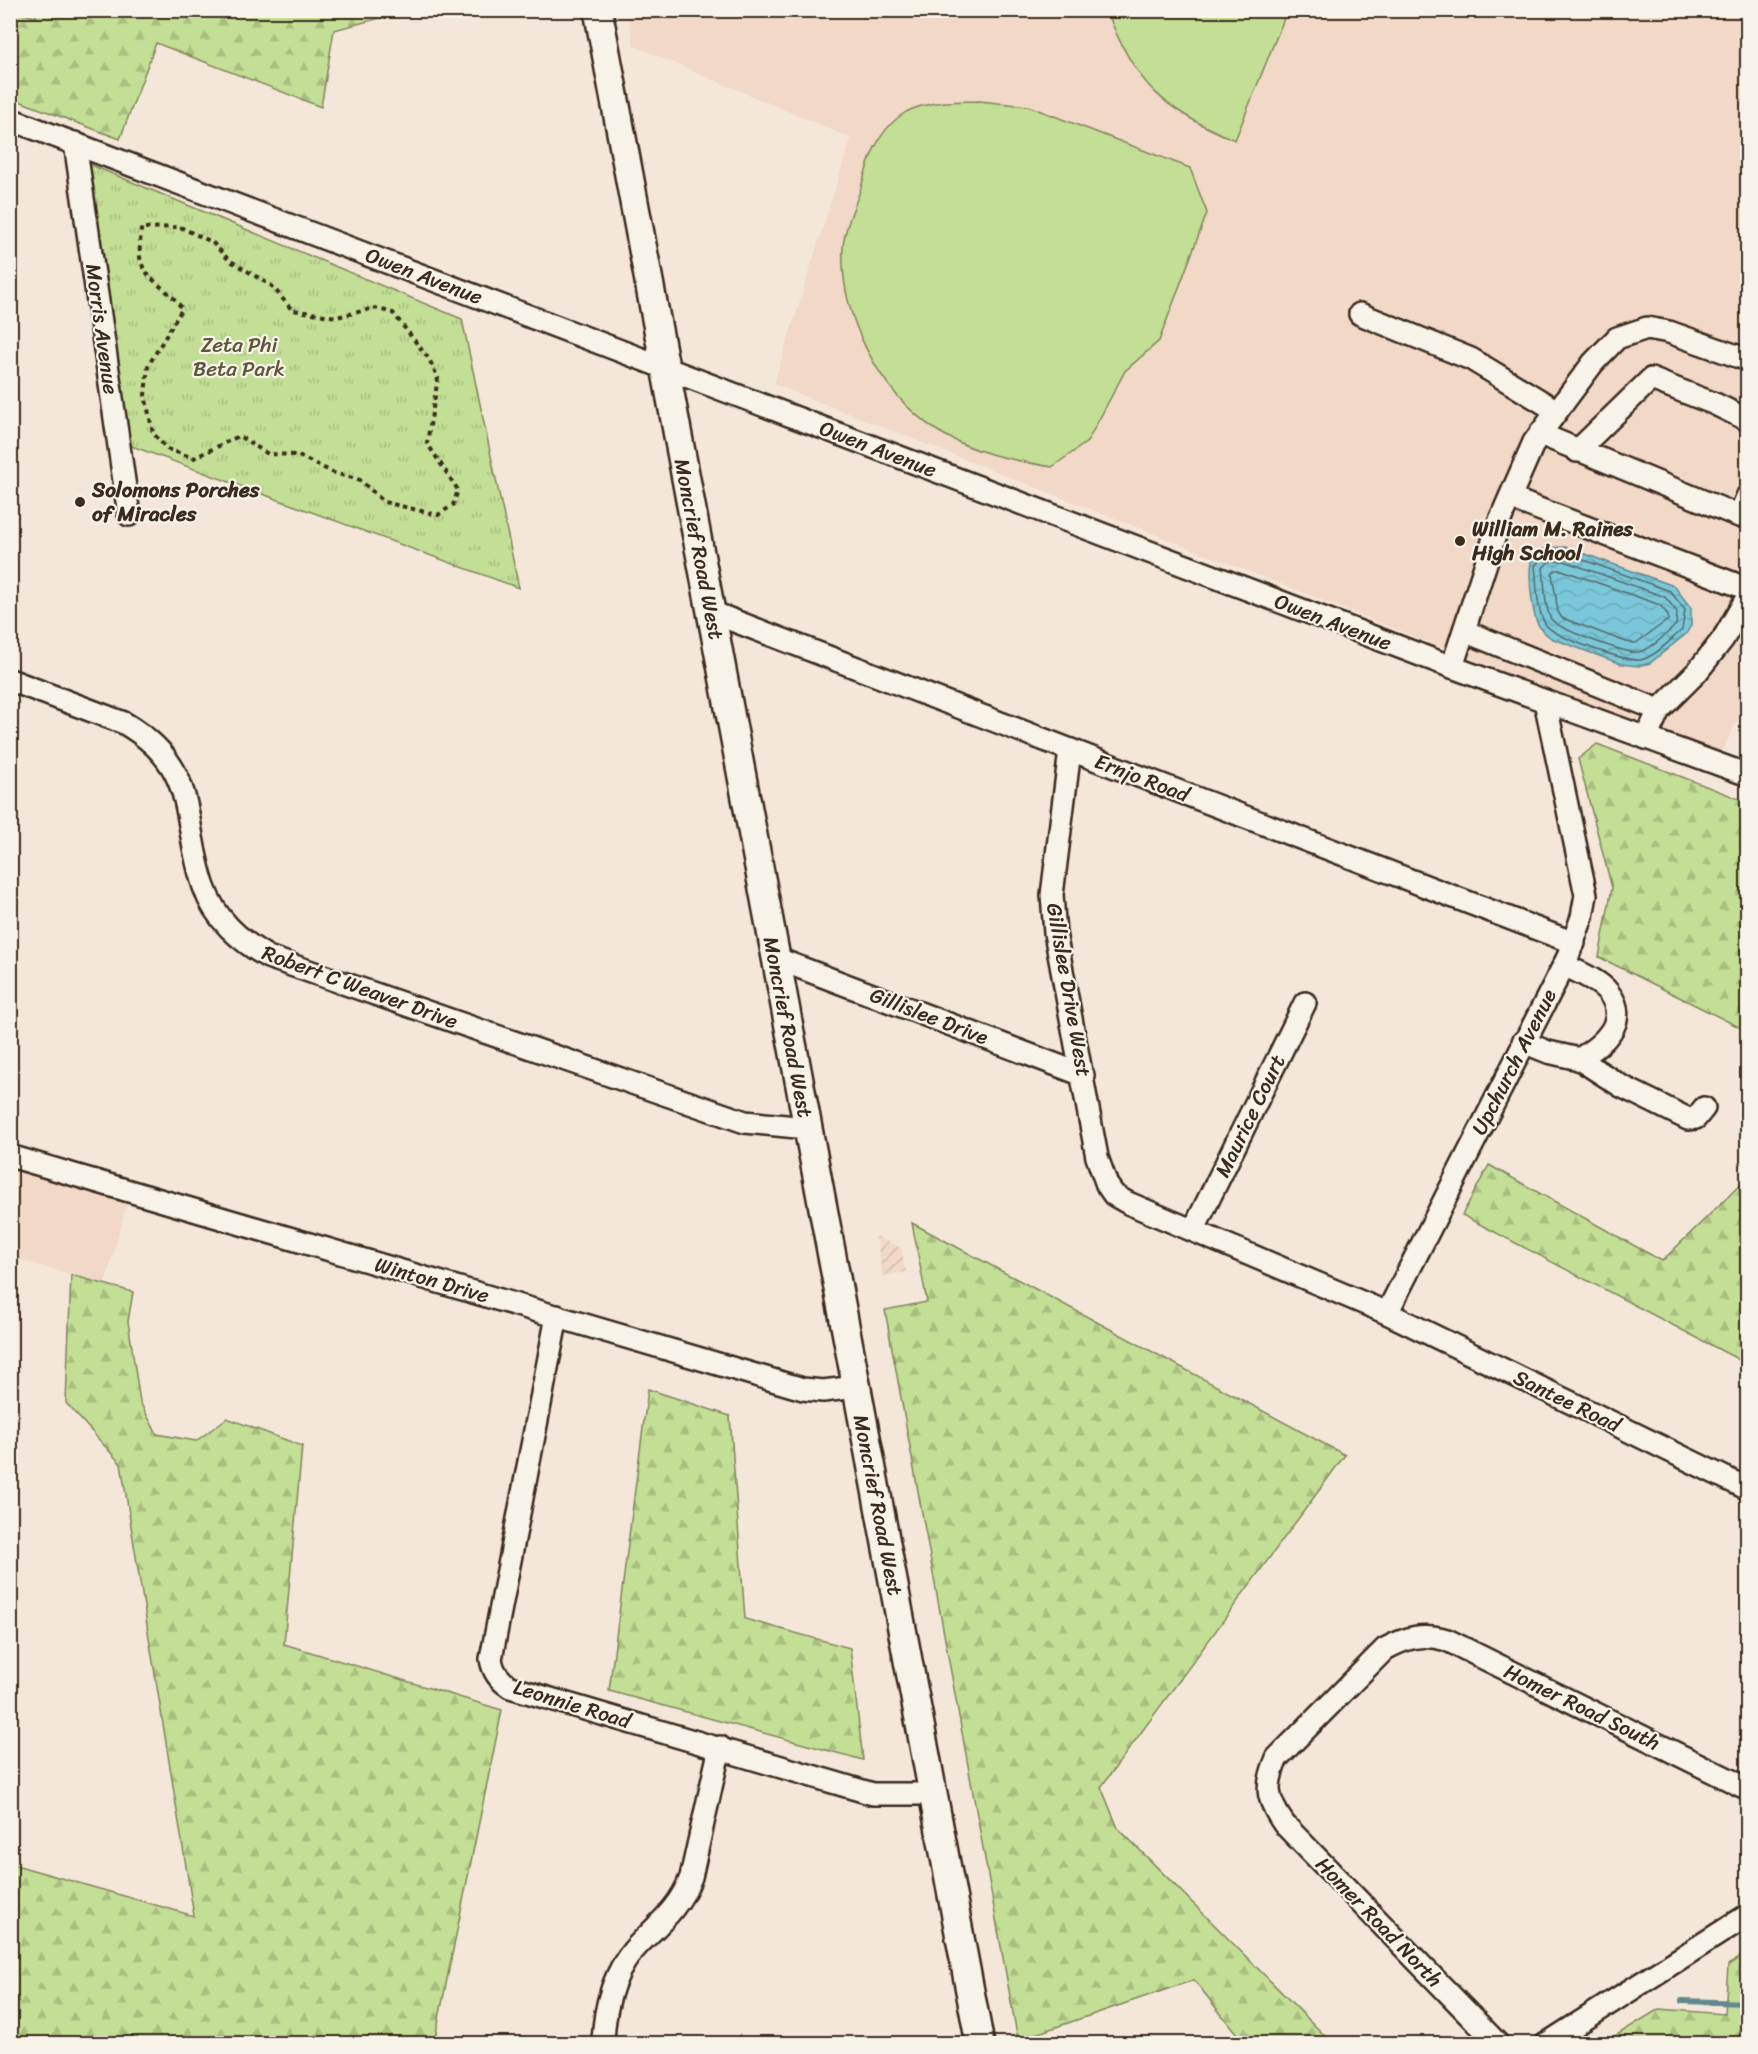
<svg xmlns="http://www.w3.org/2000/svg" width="1758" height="2054" viewBox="0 0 1758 2054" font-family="Sriracha,sans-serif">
<defs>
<pattern id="industrial-furrows" width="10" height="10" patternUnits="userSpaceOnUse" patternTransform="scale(1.5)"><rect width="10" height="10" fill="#f1d8c7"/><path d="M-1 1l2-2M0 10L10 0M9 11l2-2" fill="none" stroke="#d0baaa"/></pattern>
<pattern id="grass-tufts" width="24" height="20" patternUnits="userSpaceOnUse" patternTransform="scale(1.5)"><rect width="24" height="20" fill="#c3de95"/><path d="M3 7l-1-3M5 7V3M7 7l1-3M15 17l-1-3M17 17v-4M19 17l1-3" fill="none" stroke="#a8bf80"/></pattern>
<pattern id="forest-firs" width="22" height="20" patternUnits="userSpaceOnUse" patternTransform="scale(1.5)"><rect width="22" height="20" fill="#c3de95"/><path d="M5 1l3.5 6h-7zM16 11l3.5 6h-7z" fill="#a8bf80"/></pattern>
<pattern id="water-waves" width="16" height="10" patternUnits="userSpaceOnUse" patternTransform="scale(1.5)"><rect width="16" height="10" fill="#7ac7d9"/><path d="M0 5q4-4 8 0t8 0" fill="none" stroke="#6aabba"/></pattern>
</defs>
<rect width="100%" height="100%" fill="#f4e7d9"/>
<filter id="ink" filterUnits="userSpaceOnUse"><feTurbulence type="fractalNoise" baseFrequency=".0167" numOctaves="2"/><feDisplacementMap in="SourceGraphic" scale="12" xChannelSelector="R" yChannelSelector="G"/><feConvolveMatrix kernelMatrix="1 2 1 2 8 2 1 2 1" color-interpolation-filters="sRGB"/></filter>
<g filter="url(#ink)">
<!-- built -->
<g fill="#f1d8c7">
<polygon points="627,11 1747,11 1748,699 1719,757 774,384 851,138 634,46"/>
<polygon points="10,1168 127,1204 105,1283 11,1258"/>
</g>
<!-- industrial -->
<polygon fill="url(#industrial-furrows)" points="876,1236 901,1248 906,1272 883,1276"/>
<!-- grass -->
<polygon fill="url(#grass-tufts)" stroke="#7f845a" stroke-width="1.5" points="84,162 462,319 519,588 126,444"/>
<!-- forest -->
<g fill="url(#forest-firs)" stroke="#7f845a" stroke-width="1.5">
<polygon points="37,10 397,10 397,11 396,14 334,30 321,107 156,43 120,139 11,98 11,11 36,17"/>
<polygon points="1597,744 1747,802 1747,1031 1599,957 1612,888 1578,759"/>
<polygon points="1489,1165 1662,1261 1747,1178 1747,1364 1462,1215"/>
<polygon points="912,1223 1345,1455 1101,1787 1118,1828 1332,2043 1244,2043 1194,1980 1018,2040 885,1310 927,1302"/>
<polygon points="71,1275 133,1292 128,1321 140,1402 157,1434 196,1441 227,1418 302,1446 284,1644 502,1710 434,2043 11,2043 12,1864 194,1916 121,1464 66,1403"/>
<polygon points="648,1389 730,1416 745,1619 850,1648 863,1760 609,1691"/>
<polygon points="1747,1953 1747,2043 1612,2043 1610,2039 1659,2009 1725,2014 1728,1965"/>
</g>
<!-- pitch -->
<g fill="#c3de95" stroke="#7f845a" stroke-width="1.5">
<path d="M1107 11H1287L1235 140C1164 111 1134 83 1107 11Z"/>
<path d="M979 101 1028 106 1190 168 1207 213 1159 341 1125 371 1087 442 1052 467C1012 460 972 453 936 430 880 393 839 315 843 247 844 229 854 208 860 191 868 163 875 135 900 116 921 100 953 102 979 101Z"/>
</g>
<!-- water -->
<path fill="url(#water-waves)" stroke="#61888e" stroke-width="1.5" d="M1565 547 1674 586 1691 608V625L1686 634 1650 663 1639 666 1621 664 1551 638C1544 633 1539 628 1536 620 1532 607 1526 564 1534 555 1542 546 1554 548 1565 547Z"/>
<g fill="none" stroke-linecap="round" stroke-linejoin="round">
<!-- shore -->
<g stroke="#546969" stroke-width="1.5">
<path d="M1564 553 1670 591 1685 610 1682 630C1670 640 1655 657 1640 660 1626 662 1554 637 1546 625 1536 610 1537 583 1535 566L1546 554Z"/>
<path d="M1549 561H1564L1665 597 1677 612 1676 625C1667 633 1650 651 1638 652 1625 654 1558 629 1551 619 1544 606 1545 583 1543 568Z"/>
<polygon points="1555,570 1562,570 1660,605 1668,615 1668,620 1636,643 1626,642 1562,618 1558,612 1552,573"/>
</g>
<!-- stream -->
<polyline stroke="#61888e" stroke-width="6" points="1682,2001 1748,2003"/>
<defs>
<g id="minor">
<polyline points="10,119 1452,667 1748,775"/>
<polyline points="75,143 129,515"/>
<polyline points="1360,314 1471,359 1557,411"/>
<polyline points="1540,434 1739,516 1748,495"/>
<polyline points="1577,451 1651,379 1715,404 1748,420"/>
<polyline points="1510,498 1748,589"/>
<polyline points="711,612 1574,943"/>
<polyline points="1464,631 1659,710"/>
<polyline points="1452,667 1500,520 1534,442 1593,363 1617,338 1647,328 1669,332 1748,360"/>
<path d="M10 680 124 723C201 768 180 817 204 887 215 919 239 940 268 957L745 1122 807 1128"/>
<polyline points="1646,738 1659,710 1697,672 1723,639 1748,596"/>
<polyline points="1070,750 1052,895 1055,933 1097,1157 1107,1185 1114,1195 1128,1203 1387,1313 1748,1489"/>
<polyline points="775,958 1083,1075"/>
<path d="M1523 1042 1548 1052 1579 1059C1601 1046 1632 1021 1608 992 1599 980 1577 972 1564 965"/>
<polyline points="1579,1059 1621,1086 1688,1119 1696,1118 1704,1108"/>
<polyline points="10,1156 803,1389 823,1391 856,1387"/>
<polyline points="1194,1229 1305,1003"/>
<polyline points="1387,1313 1567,959 1582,917 1586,895 1545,701"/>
<path d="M557 1316 491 1659C493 1672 499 1680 510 1687L873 1794H934"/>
<path d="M603 2044C604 2007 614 1968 641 1942 662 1921 680 1906 691 1877L720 1747"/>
<path d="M1498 2044 1284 1824C1266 1798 1265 1786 1277 1758L1385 1649C1407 1637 1423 1633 1447 1640L1748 1789"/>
<polyline points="1546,2044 1748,1915"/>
</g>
<polyline id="major" points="598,10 980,2044"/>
</defs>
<!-- minor casing -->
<use href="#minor" stroke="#3b2a1e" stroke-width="26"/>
<!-- major casing -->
<use href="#major" stroke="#3b2a1e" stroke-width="32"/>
<!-- path -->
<path stroke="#3b2a1e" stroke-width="4" stroke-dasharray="4.5 4.5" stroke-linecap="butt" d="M180 227 212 242 229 260 272 286 292 310 337 317 375 308 393 313 429 359 438 378 427 443 458 490 453 505 438 515 384 502 360 480 334 473 297 455 268 454 239 436 194 458 167 449 153 433 145 395 148 366 182 309C172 290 143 280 140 257 139 248 141 237 141 228Z"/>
<!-- minor -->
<use href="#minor" stroke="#f7f3e8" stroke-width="21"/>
<!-- major -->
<use href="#major" stroke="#f7f3e8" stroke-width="27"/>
</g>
</g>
<!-- markers -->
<g fill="#3b2a1e" stroke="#f7f3e8" stroke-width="2">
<circle cx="80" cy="502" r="6"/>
<circle cx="1460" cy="541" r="6"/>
</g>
<g text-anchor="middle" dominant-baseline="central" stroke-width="4.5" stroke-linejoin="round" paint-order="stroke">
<!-- street labels -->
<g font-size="21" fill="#3b2a1e" stroke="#f7f3e8">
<text transform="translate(424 276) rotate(21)">Owen Avenue</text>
<text transform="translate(102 329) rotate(82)">Morris Avenue</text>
<text transform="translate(878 449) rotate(21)">Owen Avenue</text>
<text transform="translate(699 549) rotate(79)">Moncrief Road West</text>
<text transform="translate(1333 622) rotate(21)">Owen Avenue</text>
<text transform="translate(1142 778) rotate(21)">Ernjo Road</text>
<text transform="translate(360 987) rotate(20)">Robert C Weaver Drive</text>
<text transform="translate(1069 990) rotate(80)">Gillislee Drive West</text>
<text transform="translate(929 1016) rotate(21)">Gillislee Drive</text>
<text transform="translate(788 1027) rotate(79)">Moncrief Road West</text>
<text transform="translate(1514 1062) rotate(-63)">Upchurch Avenue</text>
<text transform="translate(1250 1116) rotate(-64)">Maurice Court</text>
<text transform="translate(432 1280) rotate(16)">Winton Drive</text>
<text transform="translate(1567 1401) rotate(26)">Santee Road</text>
<text transform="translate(878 1505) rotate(79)">Moncrief Road West</text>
<text transform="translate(572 1704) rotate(17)">Leonnie Road</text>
<text transform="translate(1582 1707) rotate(26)">Homer Road South</text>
<text transform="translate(1379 1922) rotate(46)">Homer Road North</text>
</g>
<!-- park labels -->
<g font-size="21" fill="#5d573c" stroke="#f7f3e8">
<text x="239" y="345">Zeta Phi<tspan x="239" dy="24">Beta Park</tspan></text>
</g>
<!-- poi labels -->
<g font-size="21" font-weight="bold" fill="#3b2a1e" stroke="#f7f3e8" text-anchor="start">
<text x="92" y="490">Solomons Porches<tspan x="92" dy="24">of Miracles</tspan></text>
<text x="1472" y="529">William M. Raines<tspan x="1472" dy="24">High School</tspan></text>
</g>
</g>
<!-- margin -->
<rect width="1758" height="2054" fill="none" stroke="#f7f3e8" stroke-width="36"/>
<rect x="18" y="18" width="1722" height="2018" fill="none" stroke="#3b2a1e" stroke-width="2" filter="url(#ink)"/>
</svg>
